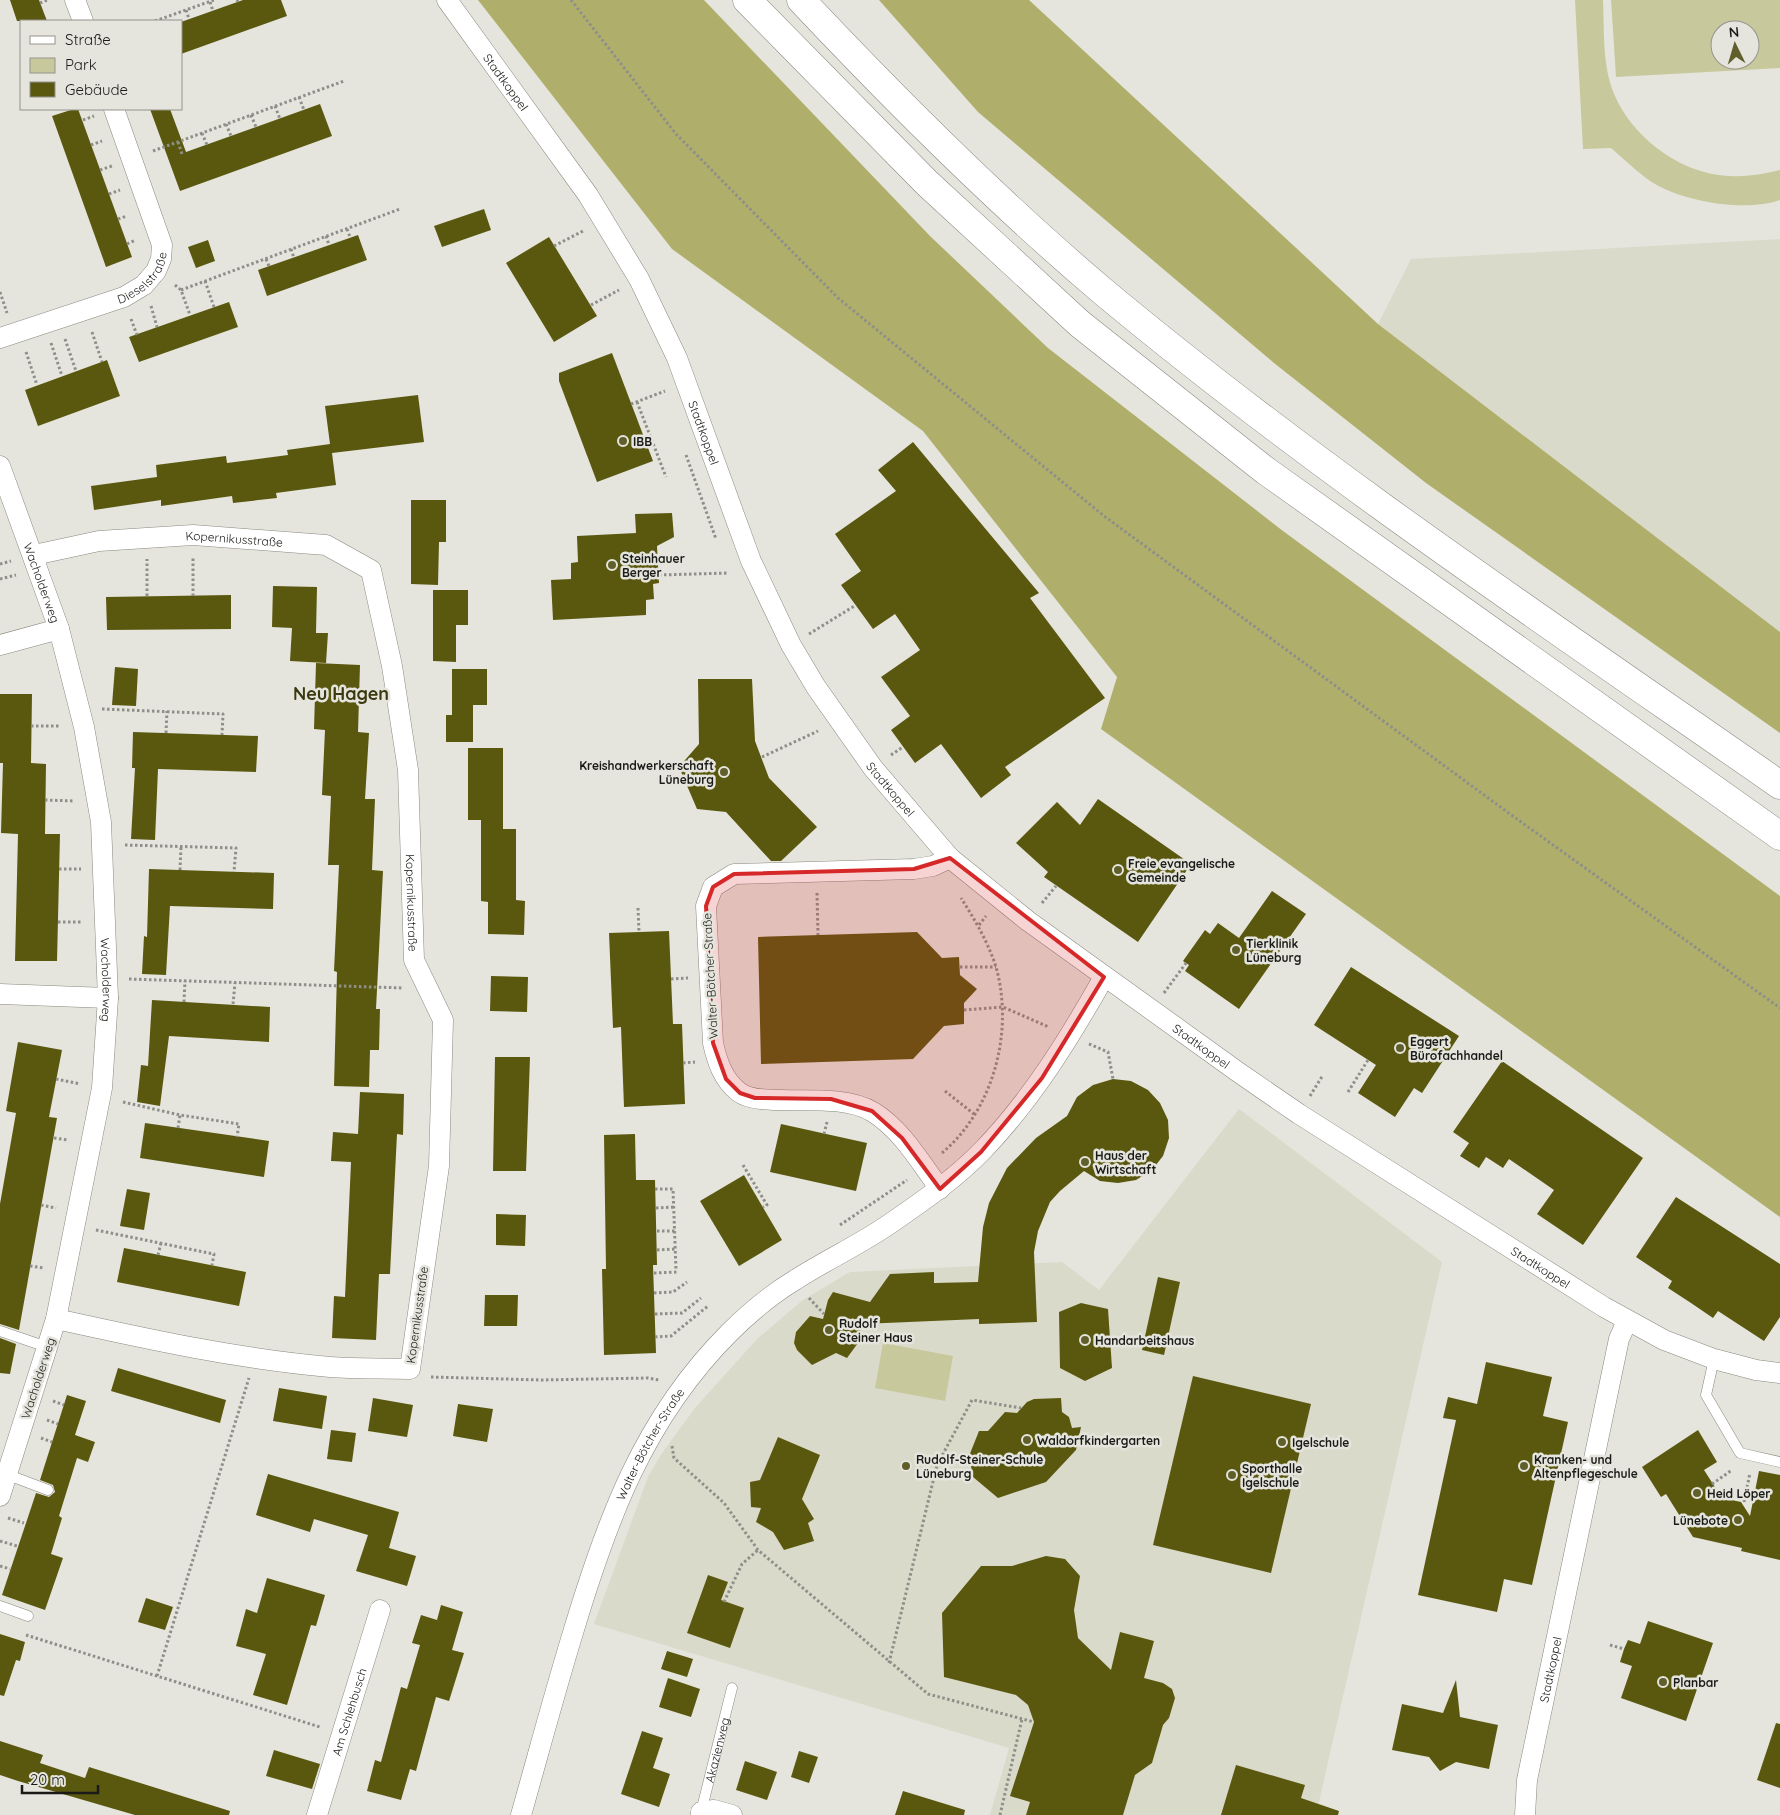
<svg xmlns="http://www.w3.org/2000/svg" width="1780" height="1815" viewBox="0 0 1780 1815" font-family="Quicksand,sans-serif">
<rect width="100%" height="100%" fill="#e5e5dd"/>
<!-- built -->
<g fill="#dadaca">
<polygon points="1780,239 1780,632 1378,324 1411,259"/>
<polygon points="1239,1109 1442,1262 1316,1815 990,1815 1009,1748 594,1624 648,1477 660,1456 695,1408 757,1339 803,1300 850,1272 1062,1262 1099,1290"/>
</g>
<!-- green -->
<g fill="#c8c89d" fill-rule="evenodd">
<path d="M1575 0H1603C1604 22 1603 47 1607 69 1615 122 1667 168 1719 175 1740 178 1760 175 1780 170V200C1744 213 1676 201 1646 178 1634 169 1623 158 1611 148L1583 149Z"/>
<path d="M1611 0H1780V68L1616 77ZM1720 30H1750V60H1720Z"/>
<polygon points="883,1343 953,1356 945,1401 875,1388"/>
</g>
<!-- forest -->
<g fill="#afaf6b">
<polygon points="478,0 704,0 930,236 1048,348 1283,531 1780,896 1780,1217 1101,729 1117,677 923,431 672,249"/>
<polygon points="879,0 1029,0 1378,324 1780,632 1780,733 1426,483 1274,363 978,112"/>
</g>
<!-- building -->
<g fill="#5a580f">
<polygon points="10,0 39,0 47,21 17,21"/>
<polygon points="243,0 281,0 287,16 181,54 181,22"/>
<polygon points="320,104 332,136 180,191 150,109 170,109 186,152"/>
<polygon points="74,109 78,109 132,257 106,267 52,116"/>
<polygon points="484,209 491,230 442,247 434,226"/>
<polygon points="358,235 367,260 267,296 258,270"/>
<polygon points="549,237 597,316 554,342 506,263"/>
<polygon points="208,240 215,261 196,268 188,247"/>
<polygon points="229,302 238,327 139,362 129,337"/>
<polygon points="612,353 653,461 597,482 559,381 559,373"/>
<polygon points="107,360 120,396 38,426 25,390"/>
<polygon points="418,395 424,442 332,453 336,485 276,493 277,498 233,503 232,496 161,506 161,500 94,510 91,486 157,477 156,465 226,456 227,463 288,455 287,450 330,444 325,406"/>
<polygon points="913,442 1039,593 1030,598 1105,698 1005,767 1011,775 981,798 941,744 915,763 891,730 910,716 881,677 920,650 895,614 873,629 841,585 861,571 835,534 896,491 878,470"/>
<polygon points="411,500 446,500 446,542 439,542 438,585 411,584"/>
<polygon points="672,513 674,537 657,546 659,583 653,584 654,599 646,600 646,615 553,620 551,580 571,579 571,563 578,562 577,536 636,533 635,514"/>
<polygon points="273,586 317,587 316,633 328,633 326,663 290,661 292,628 272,627"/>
<polygon points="433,590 468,590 468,625 456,625 456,662 433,661"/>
<polygon points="231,595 231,629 107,630 106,597"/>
<polygon points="316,663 360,665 358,732 369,733 365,799 375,799 372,870 383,871 376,1009 380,1009 379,1050 370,1050 369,1087 334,1086 337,972 334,971 339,865 328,865 331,796 322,795 325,730 314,729"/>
<polygon points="115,667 138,669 136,706 112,705"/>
<polygon points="452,669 487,669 487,705 473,705 473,742 446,742 446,715 452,715"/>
<polygon points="698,679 752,679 755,741 769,778 817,827 781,861 771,861 726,812 697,809 679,767 699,744"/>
<polygon points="0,694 32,694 31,763 46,764 45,834 60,834 57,961 15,961 18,834 1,833 3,763 0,763"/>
<polygon points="133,732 258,736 256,772 158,769 155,840 131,839 135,768 132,768"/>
<polygon points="468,748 503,748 503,829 516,829 516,900 525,901 524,935 488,934 488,902 481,901 481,820 468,820"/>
<polygon points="1098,799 1191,864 1138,942 1044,877 1048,872 1016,843 1057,802 1080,825"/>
<polygon points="149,869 274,873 273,909 170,906 166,975 142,974 144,936 147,937"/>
<polygon points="1272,891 1306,914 1239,1009 1185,971 1189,965 1183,961 1205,930 1210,934 1218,923 1239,938"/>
<polygon points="669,931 673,1024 682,1024 685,1104 624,1107 621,1027 613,1028 609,933"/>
<polygon points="917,932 942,958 959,957 960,975 977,989 964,1003 964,1024 944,1026 913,1059 761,1064 758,937"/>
<polygon points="1351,967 1459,1036 1422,1093 1414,1088 1395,1117 1358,1093 1376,1065 1314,1025"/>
<polygon points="491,976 528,977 527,1012 490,1011"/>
<polygon points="152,1000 270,1007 269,1042 169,1036 160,1106 137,1102 141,1065 148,1066"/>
<polygon points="18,1042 62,1050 49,1117 57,1118 19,1330 0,1324 0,1204 16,1113 6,1111"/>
<polygon points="495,1057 530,1057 526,1171 493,1171"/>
<polygon points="1502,1061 1643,1158 1583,1245 1537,1214 1554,1190 1509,1159 1503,1168 1486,1157 1479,1168 1460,1156 1469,1143 1453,1132"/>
<polygon points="1113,1079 1131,1081 1148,1090 1160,1103 1168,1120 1169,1138 1163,1156 1152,1170 1136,1180 1118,1183 1100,1181 1084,1171 1060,1191 1050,1202 1038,1231 1034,1252 1037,1322 979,1324 979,1319 862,1324 858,1343 847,1358 836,1353 812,1365 797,1350 794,1343 796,1332 810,1316 823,1319 828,1300 833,1292 870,1302 890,1274 934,1272 934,1283 978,1282 983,1227 989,1203 1007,1168 1036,1138 1067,1116 1077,1097 1093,1085"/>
<polygon points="360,1092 404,1094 403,1135 397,1134 390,1274 379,1274 376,1340 332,1338 334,1296 345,1297 351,1162 331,1161 333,1132 358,1134"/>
<polygon points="145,1123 269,1141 264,1177 140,1158"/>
<polygon points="781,1124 867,1143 856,1191 770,1172"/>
<polygon points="635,1134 636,1180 655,1180 657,1265 653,1265 656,1353 604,1355 602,1269 606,1269 604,1135"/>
<polygon points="744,1175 782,1240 739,1266 700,1201"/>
<polygon points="127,1189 150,1193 144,1230 120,1226"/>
<polygon points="1676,1197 1780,1264 1780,1317 1764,1341 1718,1311 1713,1318 1691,1303 1668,1288 1672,1281 1636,1257"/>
<polygon points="496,1214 526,1215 525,1246 496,1245"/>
<polygon points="124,1248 246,1272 239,1306 117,1282"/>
<polygon points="1158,1277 1180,1282 1164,1355 1142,1350"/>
<polygon points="485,1295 518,1295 517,1326 484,1326"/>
<polygon points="1081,1303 1108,1309 1112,1368 1085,1381 1060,1368 1059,1312"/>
<polygon points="0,1338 16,1344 10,1374 0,1373"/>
<polygon points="1486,1362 1552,1377 1543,1416 1568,1422 1532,1585 1504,1579 1497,1612 1418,1595 1456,1420 1443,1418 1448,1397 1477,1404"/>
<polygon points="118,1368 226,1400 220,1423 111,1391"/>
<polygon points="1193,1376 1311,1404 1271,1573 1153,1545"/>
<polygon points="279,1388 327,1396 322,1429 273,1421"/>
<polygon points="67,1395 86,1401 75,1435 95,1442 88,1462 77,1458 59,1516 62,1518 51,1554 63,1558 45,1610 2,1595 36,1493 49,1497 55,1492 53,1485 40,1480"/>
<polygon points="373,1398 413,1405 407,1437 368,1431"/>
<polygon points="1061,1398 1062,1412 1069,1417 1072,1428 1081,1427 1076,1450 1046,1482 998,1498 973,1477 969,1456 979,1431 988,1431 1005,1412 1017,1413 1027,1402 1034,1399"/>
<polygon points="458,1404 493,1409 487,1442 453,1436"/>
<polygon points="331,1430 356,1433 352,1462 327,1459"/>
<polygon points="1698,1430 1717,1462 1704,1470 1722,1498 1741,1502 1750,1516 1759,1471 1780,1475 1780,1560 1741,1551 1742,1548 1693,1537 1666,1494 1661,1497 1642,1467"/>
<polygon points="778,1437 820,1455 802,1499 814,1519 808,1523 814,1541 784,1550 773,1532 756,1522 761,1508 751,1507 750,1482 760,1480"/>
<polygon points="268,1474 399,1512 389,1548 416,1556 407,1586 356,1571 368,1535 314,1519 310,1532 256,1515"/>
<polygon points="1046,1556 1065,1559 1080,1576 1074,1610 1078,1638 1111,1670 1120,1632 1154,1641 1144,1678 1163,1683 1172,1689 1175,1698 1169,1718 1163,1725 1152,1763 1135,1775 1123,1815 1026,1815 1030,1802 1010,1796 1034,1722 1028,1705 1016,1695 944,1677 942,1613 981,1566 1012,1566"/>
<polygon points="708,1575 728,1582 721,1600 744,1608 730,1648 687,1633"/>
<polygon points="267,1578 325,1595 316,1626 311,1625 287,1705 253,1695 266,1654 236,1646 246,1609 257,1613"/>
<polygon points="146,1598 173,1607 165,1630 138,1622"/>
<polygon points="441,1605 463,1612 452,1650 464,1653 449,1701 436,1697 416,1771 410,1769 401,1800 367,1791 375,1760 381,1762 401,1687 407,1689 420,1645 412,1643 421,1615 437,1620"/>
<polygon points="1648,1621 1713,1643 1686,1721 1621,1698 1632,1666 1620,1662 1624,1649 1628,1640 1640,1644"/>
<polygon points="0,1634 25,1642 20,1661 16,1660 4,1696 0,1695"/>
<polygon points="667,1651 693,1659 687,1677 661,1669"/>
<polygon points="668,1678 700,1689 691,1717 659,1707"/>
<polygon points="1456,1680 1460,1717 1498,1725 1489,1769 1456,1762 1440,1771 1429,1757 1392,1750 1402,1704 1443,1713"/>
<polygon points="1776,1723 1780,1724 1780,1788 1757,1780"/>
<polygon points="642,1731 663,1738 653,1768 670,1774 659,1807 621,1794"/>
<polygon points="0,1741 43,1755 40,1763 85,1778 89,1767 230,1811 229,1815 135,1815 18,1781 0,1775"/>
<polygon points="274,1750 320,1764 312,1789 266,1776"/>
<polygon points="799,1751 818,1757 809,1783 791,1777"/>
<polygon points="745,1761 777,1772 767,1800 736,1790"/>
<polygon points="1236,1765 1305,1785 1301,1798 1339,1811 1338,1815 1221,1815"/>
<polygon points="903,1791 965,1810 964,1815 895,1815"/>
</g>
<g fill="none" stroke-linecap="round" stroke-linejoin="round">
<defs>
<g id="lane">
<polyline points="0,1331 47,1347"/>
<polyline points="1714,1359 1706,1395 1740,1453 1780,1462"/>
<polyline points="3,1473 48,1490"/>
<polyline points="0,1606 28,1616"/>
<path id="s1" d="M701 1812 732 1688"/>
</g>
<g id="street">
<polyline points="75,0 83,21"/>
<path id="s2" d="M447 0 588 195 639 279 677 358 751 561 791 645 816 687 873 768 950 858 1028 921 1238 1072 1299 1114 1604 1307 1664 1340 1714 1359 1756 1370 1780 1373"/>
<path id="s3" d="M0 338 124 297 144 285 156 271 161 259 162 245 114 109"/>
<path id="s4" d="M0 466 59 629 84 727 101 822 108 998 102 1088 56 1319 0 1496"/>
<path id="s5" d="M34 555 99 541 193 535 326 545 371 570 392 666 408 770 414 960 443 1020 439 1166 410 1369C383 1368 356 1369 330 1367 237 1359 147 1339 56 1319"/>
<polyline points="0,645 59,629"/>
<polyline points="0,994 108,998"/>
<path d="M940 1189C920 1162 902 1130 873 1112 835 1089 762 1110 739 1092 723 1080 717 1061 713 1043L706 906 713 887 734 874 914 869 933 866 950 858"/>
<path id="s6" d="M317 1815 380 1610"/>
<path id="s7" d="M521 1815C538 1755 554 1695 572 1636 606 1522 643 1419 729 1333 748 1314 772 1294 795 1280 826 1260 861 1244 891 1223 923 1201 956 1178 983 1150 1032 1099 1069 1039 1104 977"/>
<polyline points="701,1815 701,1812 714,1810 732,1815"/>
<path id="s8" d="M1525 1815 1527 1780 1619 1339 1627 1321"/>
</g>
<g id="highway">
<polyline points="747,0 927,183 1080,324 1266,471 1780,836"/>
<path d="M801 0C898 103 998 203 1106 294 1319 471 1553 627 1780 785"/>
</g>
</defs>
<!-- lane casing -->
<use href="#lane" stroke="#898981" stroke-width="11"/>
<!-- street casing -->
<use href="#street" stroke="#898981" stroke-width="21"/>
<!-- highway casing -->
<use href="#highway" stroke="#898981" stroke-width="29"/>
<!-- path -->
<g stroke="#8f8f8a" stroke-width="3" stroke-dasharray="2.5 2.5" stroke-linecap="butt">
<polyline points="237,0 238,2"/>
<polyline points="571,0 676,134 838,298 1104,516 1510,814 1780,1008"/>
<polyline points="210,2 213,11"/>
<polyline points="40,3 47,0"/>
<polyline points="186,10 189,19"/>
<polyline points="155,21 214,0"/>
<polyline points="299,97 304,110"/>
<polyline points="275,106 280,119"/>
<polyline points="251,115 256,127"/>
<polyline points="83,120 94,116"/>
<polyline points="226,124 231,136"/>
<polyline points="202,133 207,145"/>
<polyline points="178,142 182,154"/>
<polyline points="91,145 102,141"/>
<polyline points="153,151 344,81"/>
<polyline points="100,170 112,166"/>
<polyline points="109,194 120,190"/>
<polyline points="118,219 127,216"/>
<polyline points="347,229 350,237"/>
<polyline points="326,236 329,245"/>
<polyline points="127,244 136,240"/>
<polyline points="554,246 585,230"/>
<polyline points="291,249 294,258"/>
<polyline points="266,259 269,266"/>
<polyline points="205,281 214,307"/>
<polyline points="175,285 181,290 190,315"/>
<polyline points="181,290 400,209"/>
<polyline points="0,292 7,313"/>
<polyline points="591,305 619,290"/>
<polyline points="151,306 157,327"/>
<polyline points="131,319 137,335"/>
<polyline points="92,332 102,362"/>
<polyline points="65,339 76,371"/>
<polyline points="51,343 62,376"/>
<polyline points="26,352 37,385"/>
<polyline points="637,402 666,477"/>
<polyline points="631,404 665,391"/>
<polyline points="686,455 716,539"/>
<polyline points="0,564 11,561"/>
<polyline points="659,575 729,573"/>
<polyline points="0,579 16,575"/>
<polyline points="147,596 147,559"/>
<polyline points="193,596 193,556"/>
<polyline points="809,634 856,605"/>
<polyline points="102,709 223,714 222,735"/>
<polyline points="31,726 61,726"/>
<polyline points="166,733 167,711"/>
<polyline points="891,755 903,747"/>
<polyline points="762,757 818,731"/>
<polyline points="45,800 75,801"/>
<polyline points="125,845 236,848 234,872"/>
<polyline points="59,869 81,869"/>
<polyline points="180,870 181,847"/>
<polyline points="817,893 818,935"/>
<polyline points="1042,903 1056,886"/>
<polyline points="638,908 639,932"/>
<polyline points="58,922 83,922"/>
<polyline points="979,925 986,916"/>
<polyline points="960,967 996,967"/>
<polyline points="129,979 403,988"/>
<polyline points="671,979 688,978"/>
<polyline points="1164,993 1186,963"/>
<polyline points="184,1002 185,981"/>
<polyline points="233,1004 235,983"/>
<polyline points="964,1010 1003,1007 1049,1027"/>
<polyline points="1089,1044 1108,1052 1113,1079"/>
<polyline points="683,1063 695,1062"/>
<polyline points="56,1079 80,1084"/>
<polyline points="945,1091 974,1114"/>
<polyline points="1348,1092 1368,1060"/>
<polyline points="1310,1096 1323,1075"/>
<polyline points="123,1102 180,1115 239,1124 237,1137"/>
<polyline points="178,1128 180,1115"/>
<polyline points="824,1134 827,1122"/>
<polyline points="54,1138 68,1140"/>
<path d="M942 1153C994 1109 1014 1031 996 967 988 942 975 920 961 898"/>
<polyline points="743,1165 767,1205 763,1207"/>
<polyline points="655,1189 673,1189 676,1270"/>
<polyline points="41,1205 56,1208"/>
<polyline points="656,1208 674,1207"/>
<polyline points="840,1225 907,1180"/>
<polyline points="96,1230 214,1254 212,1265"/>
<polyline points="657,1231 675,1231"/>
<polyline points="657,1250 675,1249"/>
<polyline points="158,1255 161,1243"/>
<polyline points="30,1266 44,1268"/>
<polyline points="654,1273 678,1272"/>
<polyline points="654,1293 673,1292 687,1282"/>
<polyline points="809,1298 824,1314"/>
<polyline points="655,1314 682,1313 701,1298"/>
<polyline points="655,1337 671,1336 708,1306"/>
<polyline points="431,1377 541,1380 648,1378 659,1380"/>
<polyline points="53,1401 64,1405"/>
<polyline points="47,1420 58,1424"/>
<polyline points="41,1438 52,1442"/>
<polyline points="672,1446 674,1458 724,1503 758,1550 928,1694 1034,1722"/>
<polyline points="1712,1484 1732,1470"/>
<polyline points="1744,1502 1750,1473"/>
<polyline points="8,1518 24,1523"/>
<polyline points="0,1541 17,1546"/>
<polyline points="0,1566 10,1569"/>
<polyline points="724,1602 742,1564 758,1550"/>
<polyline points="26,1635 320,1727"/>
<polyline points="1610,1645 1624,1649"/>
<polyline points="889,1663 937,1465 972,1400 1021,1408"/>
<polyline points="157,1676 249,1378"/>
<polyline points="1000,1815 1022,1719"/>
</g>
<!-- lane -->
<use href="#lane" stroke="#fff" stroke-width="10"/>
<!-- street -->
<use href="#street" stroke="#fff" stroke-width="20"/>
<!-- highway -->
<use href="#highway" stroke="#fff" stroke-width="28"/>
</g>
<!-- marked area -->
<path fill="#d62828" fill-opacity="0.2" stroke="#d62828" stroke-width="4" stroke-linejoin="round" d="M950 858 1104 977 1042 1078 981 1152 940 1189 902 1138 872 1111 831 1099 755 1098 740 1093 726 1079 713 1043 706 906 713 887 734 874 914 869Z"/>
<!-- markers -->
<g fill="#605f2c" stroke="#e5e5dd" stroke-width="2">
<circle cx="623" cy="441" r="5"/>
<circle cx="612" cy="565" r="5"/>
<circle cx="724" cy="772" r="5"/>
<circle cx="1118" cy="870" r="5"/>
<circle cx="1236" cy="950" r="5"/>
<circle cx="1400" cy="1048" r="5"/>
<circle cx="1085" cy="1162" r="5"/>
<circle cx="829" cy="1330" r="5"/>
<circle cx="1085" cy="1340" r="5"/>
<circle cx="1027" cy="1440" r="5"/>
<circle cx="1282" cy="1442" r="5"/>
<circle cx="906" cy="1466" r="5"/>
<circle cx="1524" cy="1466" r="5"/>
<circle cx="1232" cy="1475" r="5"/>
<circle cx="1697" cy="1493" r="5"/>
<circle cx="1738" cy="1520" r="5"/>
<circle cx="1663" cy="1682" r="5"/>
</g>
<g text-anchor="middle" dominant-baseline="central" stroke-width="5" stroke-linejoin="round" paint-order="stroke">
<!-- street labels -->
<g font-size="12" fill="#1a1a17" stroke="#e5e5dd">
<text stroke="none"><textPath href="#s2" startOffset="101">Stadtkoppel</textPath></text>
<text stroke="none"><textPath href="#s3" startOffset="158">Dieselstraße</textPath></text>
<text stroke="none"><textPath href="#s2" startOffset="506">Stadtkoppel</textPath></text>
<text stroke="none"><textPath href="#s5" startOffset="202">Kopernikusstraße</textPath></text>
<text stroke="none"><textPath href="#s4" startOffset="124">Wacholderweg</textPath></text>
<text stroke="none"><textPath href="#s2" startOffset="911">Stadtkoppel</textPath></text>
<text stroke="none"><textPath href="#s5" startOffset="682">Kopernikusstraße</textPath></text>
<text transform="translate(710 976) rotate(-93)">Walter-Bötcher-Straße</text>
<text stroke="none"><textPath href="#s4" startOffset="529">Wacholderweg</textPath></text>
<text stroke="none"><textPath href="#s2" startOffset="1316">Stadtkoppel</textPath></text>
<text stroke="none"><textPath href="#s2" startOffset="1721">Stadtkoppel</textPath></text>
<text transform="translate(417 1315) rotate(-82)">Kopernikusstraße</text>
<text transform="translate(38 1378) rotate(-72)">Wacholderweg</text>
<text stroke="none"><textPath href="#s7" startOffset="394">Walter-Bötcher-Straße</textPath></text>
<text stroke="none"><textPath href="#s8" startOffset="148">Stadtkoppel</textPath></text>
<text stroke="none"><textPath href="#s6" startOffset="108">Am Schlehbusch</textPath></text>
<text stroke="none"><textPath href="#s1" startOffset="64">Akazienweg</textPath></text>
</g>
<!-- poi labels -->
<g font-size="12" font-weight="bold" fill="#1a1a17" stroke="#e5e5dd" text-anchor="start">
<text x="633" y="441">IBB</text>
<text x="622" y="558">Steinhauer<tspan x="622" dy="14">Berger</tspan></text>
<text x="714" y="765" text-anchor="end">Kreishandwerkerschaft<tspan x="714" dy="14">Lüneburg</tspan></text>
<text x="1128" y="863">Freie evangelische<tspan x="1128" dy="14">Gemeinde</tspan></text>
<text x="1246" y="943">Tierklinik<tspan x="1246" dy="14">Lüneburg</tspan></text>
<text x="1410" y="1041">Eggert<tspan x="1410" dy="14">Bürofachhandel</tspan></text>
<text x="1095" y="1155">Haus der<tspan x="1095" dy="14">Wirtschaft</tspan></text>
<text x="839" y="1323">Rudolf<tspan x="839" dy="14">Steiner Haus</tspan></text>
<text x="1095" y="1340">Handarbeitshaus</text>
<text x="1037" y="1440">Waldorfkindergarten</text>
<text x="1292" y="1442">Igelschule</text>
<text x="916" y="1459">Rudolf-Steiner-Schule<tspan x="916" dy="14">Lüneburg</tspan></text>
<text x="1534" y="1459">Kranken- und<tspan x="1534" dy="14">Altenpflegeschule</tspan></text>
<text x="1242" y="1468">Sporthalle<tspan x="1242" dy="14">Igelschule</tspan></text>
<text x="1707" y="1493">Heid Löper</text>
<text x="1728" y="1520" text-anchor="end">Lünebote</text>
<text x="1673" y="1682">Planbar</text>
</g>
<!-- district labels -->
<g font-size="18" font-weight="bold" fill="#3a390f" stroke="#e5e5dd">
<text x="341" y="693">Neu Hagen</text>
</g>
</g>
<!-- legend -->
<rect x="20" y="20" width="162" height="90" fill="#e5e5dd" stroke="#94948e"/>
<rect x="30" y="36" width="25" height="8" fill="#ffffff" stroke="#94948e"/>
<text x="65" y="45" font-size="15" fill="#1a1a17">Straße</text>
<rect x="30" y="58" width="25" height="15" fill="#c8c89d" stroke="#94948e"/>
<text x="65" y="70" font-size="15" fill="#1a1a17">Park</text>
<rect x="30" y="82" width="25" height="15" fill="#5a580f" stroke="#94948e"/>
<text x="65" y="95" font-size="15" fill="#1a1a17">Gebäude</text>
<!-- north arrow -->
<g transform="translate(1735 45) rotate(355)"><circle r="24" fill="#e5e5dd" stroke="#94948e"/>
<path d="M0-4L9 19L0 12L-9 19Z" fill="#605f2c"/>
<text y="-8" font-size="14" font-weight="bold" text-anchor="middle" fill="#1a1a17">N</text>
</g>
<!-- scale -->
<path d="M22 1785v8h76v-8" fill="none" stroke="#1a1a17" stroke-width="2.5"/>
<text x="30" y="1785" font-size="15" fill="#1a1a17" stroke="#e5e5dd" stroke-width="4" paint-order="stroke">20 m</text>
</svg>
